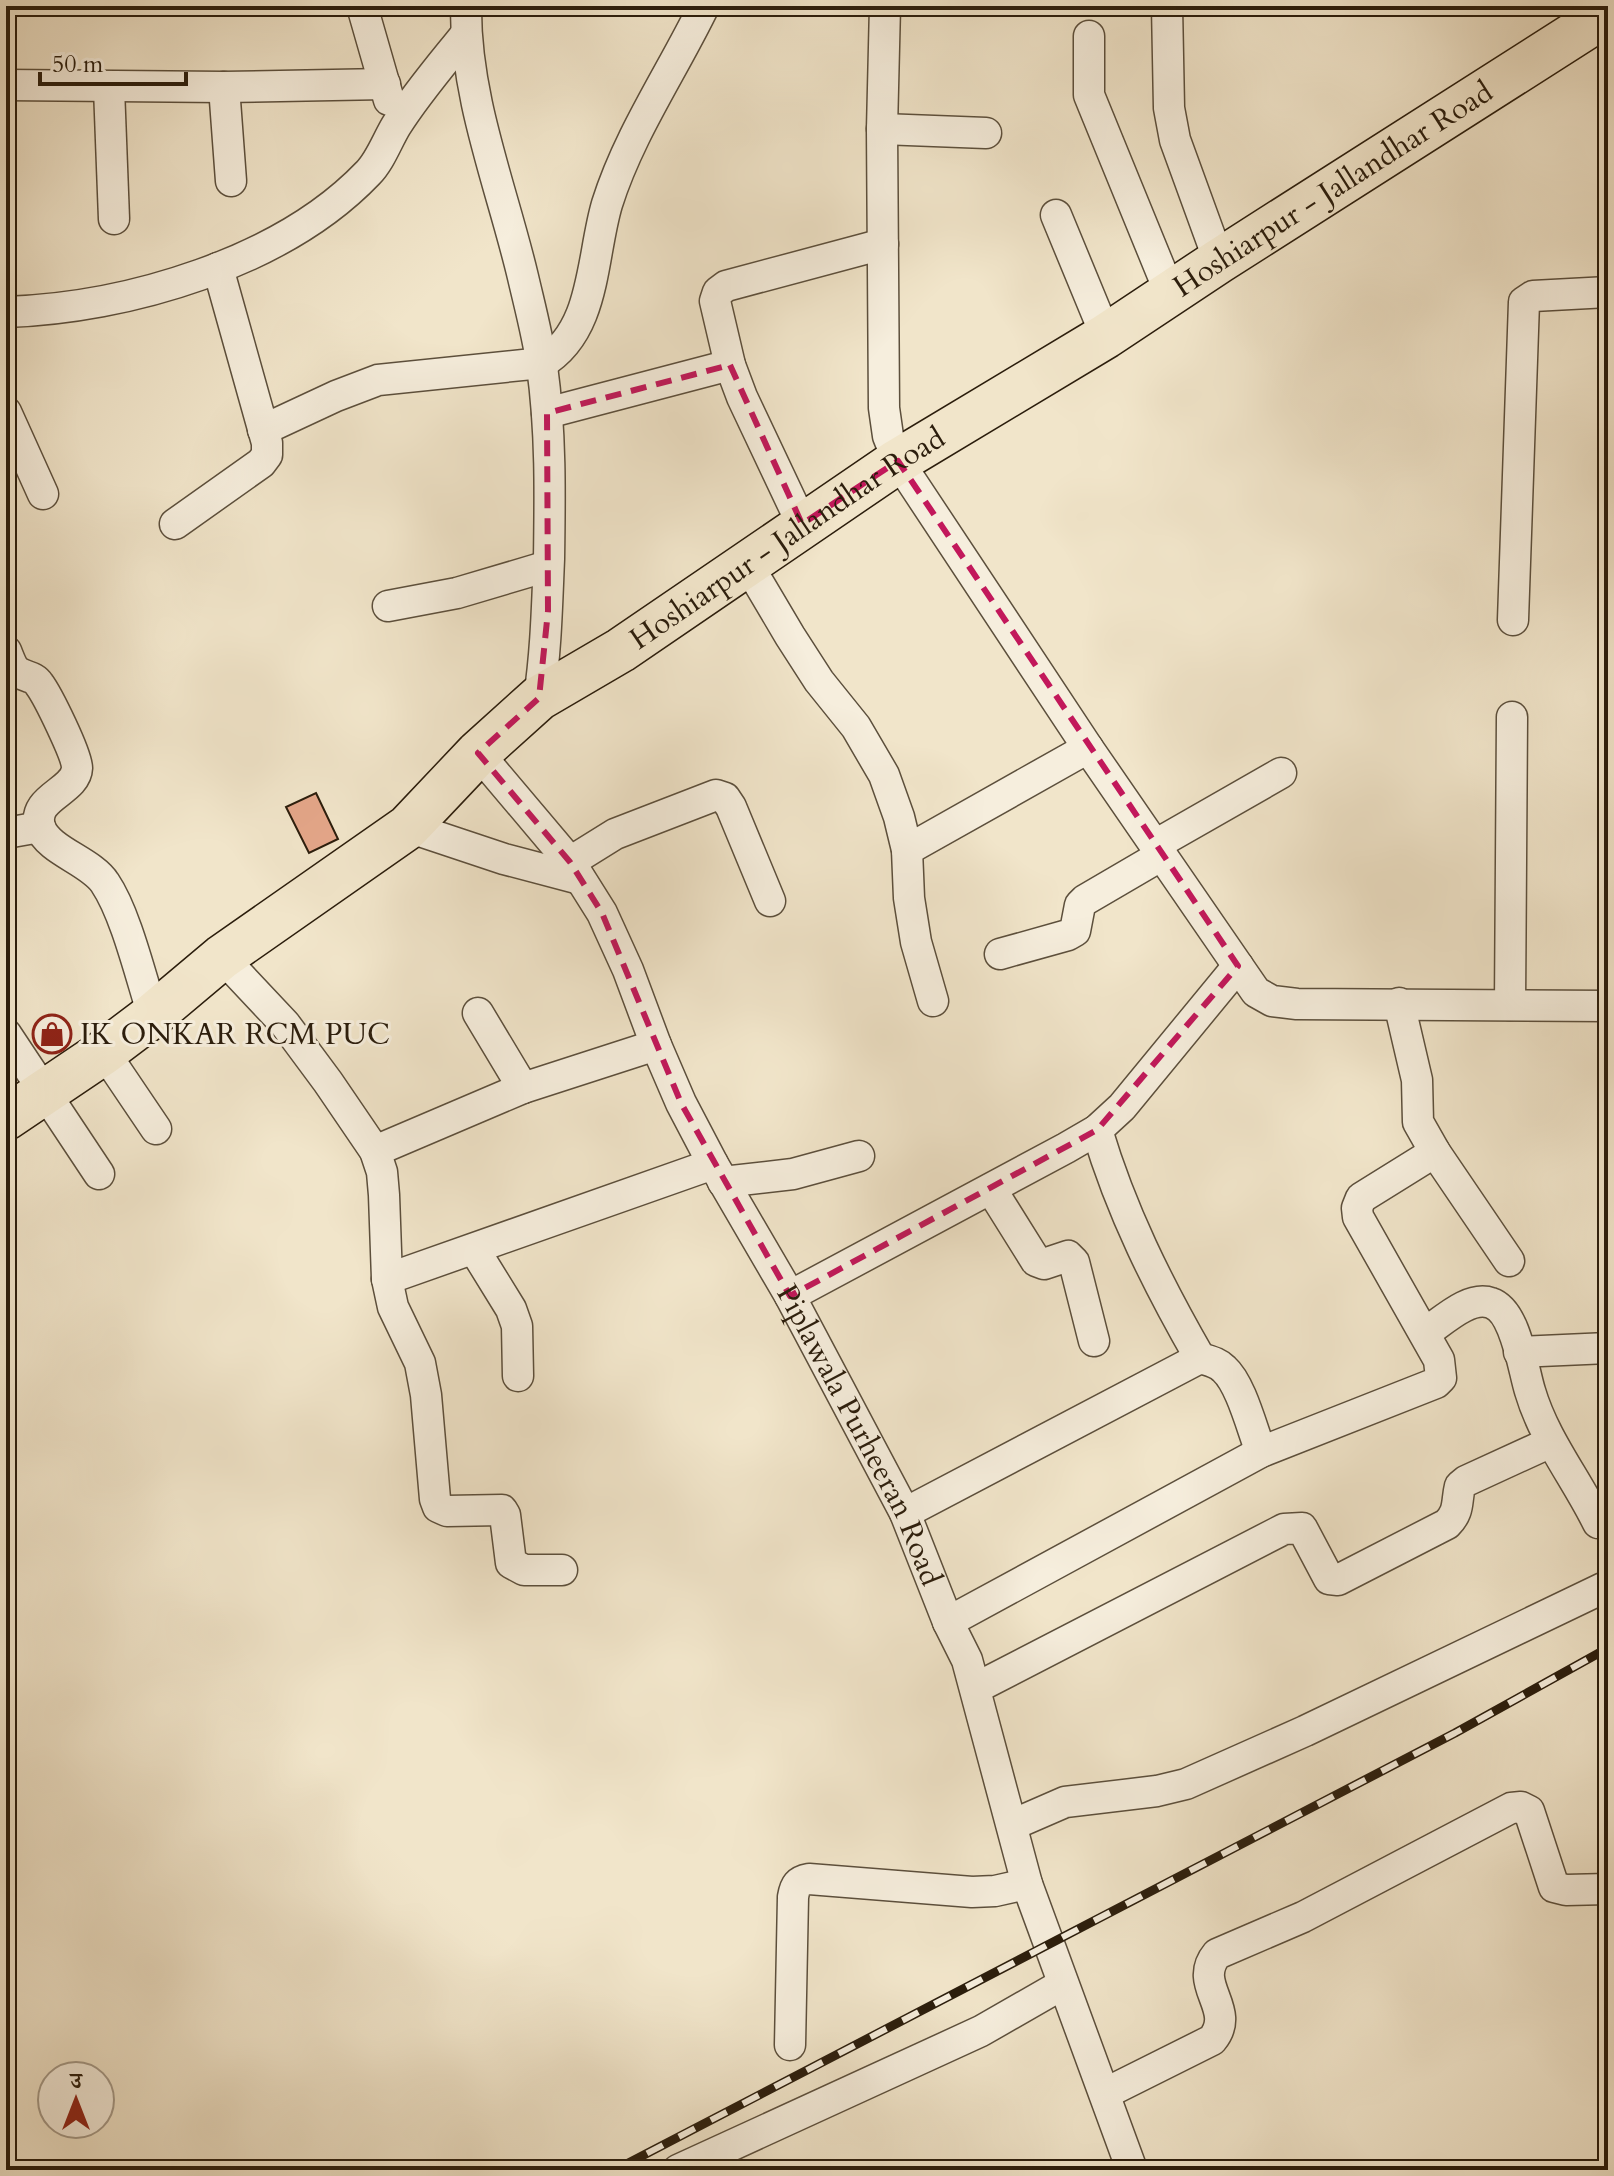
<svg xmlns="http://www.w3.org/2000/svg" width="1614" height="2176" viewBox="0 0 1614 2176" font-family="Cardo,'Noto Serif Devanagari',serif">
<rect width="100%" height="100%" fill="#f1e5ca"/>
<filter id="stains"><feTurbulence type="fractalNoise" baseFrequency=".0025" numOctaves="4"/><feColorMatrix values="0 0 0 0 .2 0 0 0 0 .09 0 0 0 0 .02 0 0 0 .5 -.17"/></filter>
<radialGradient id="worn" r=".72"><stop offset=".6" stop-color="#630" stop-opacity="0"/><stop offset="1" stop-color="#630" stop-opacity=".3"/></radialGradient>
<!-- building -->
<polygon fill="#e5a78a" stroke="#2b1d0c" stroke-width="2" points="316,793 338,839 309,853 286,807"/>
<g fill="none" stroke-linecap="round" stroke-linejoin="round">
<defs>
<g id="minor">
<polyline points="362,6 389,100"/>
<path d="M466 6C465 99 502 188 523 277 530 307 538 337 542 366 551 431 550 495 549 559 547 606 546 652 539 698"/>
<polyline points="885,6 882,129 884,408 888,436 898,461 1088,748 1256,992 1272,1001 1297,1004 1608,1006"/>
<polyline points="1167,6 1169,108 1175,140 1219,261"/>
<polyline points="1089,36 1089,95 1170,293"/>
<polyline points="6,85 224,87 385,84"/>
<polyline points="224,87 231,181"/>
<polyline points="109,88 114,219"/>
<polyline points="882,129 986,133"/>
<polyline points="1056,215 1106,336"/>
<path d="M6 312C127 308 282 263 368 173 380 161 387 141 396 126 416 94 442 64 466 34"/>
<polyline points="6,412 43,494"/>
<polyline points="547,413 730,365"/>
<path d="M263 430 336 396 378 380 542 363C596 331 591 258 607 204 629 134 672 72 704 6"/>
<polyline points="175,524 261,463 267,455 267,443 218,268"/>
<polyline points="802,524 742,397 730,365 715,301 718,292 726,286 883,244"/>
<polyline points="748,565 790,636 819,681 856,727 884,775 899,817 907,850 909,898 916,942 933,1001"/>
<polyline points="388,606 457,593 548,566"/>
<polyline points="1513,620 1524,302 1533,296 1608,292"/>
<path d="M6 651C9 658 12 668 18 672 25 677 34 676 39 684 48 696 77 755 77 768 76 792 31 797 40 827 48 851 91 861 105 883 126 914 141 978 153 1015"/>
<path id="s1" d="M478 753 570 862 602 913 628 970 656 1045 681 1103 713 1164 790 1296 905 1513 948 1622 967 1660 1027 1884 1132 2170"/>
<polyline points="408,827 504,859 580,879"/>
<polyline points="6,833 40,827"/>
<polyline points="1155,845 1281,773"/>
<polyline points="907,850 1088,748"/>
<polyline points="570,862 615,834 716,795 725,798 731,807 770,901"/>
<polyline points="1000,954 1068,935 1075,931 1080,905 1085,900 1162,855"/>
<polyline points="222,957 285,1024 328,1082 375,1151 382,1172 384,1195 387,1279 393,1307 420,1363 426,1395 435,1499 438,1507 447,1511 502,1510 505,1515 511,1563 524,1570 562,1570"/>
<polyline points="1399,1003 1417,1080 1418,1122 1435,1152 1509,1261"/>
<polyline points="1510,1005 1512,717"/>
<polyline points="478,1013 523,1088"/>
<polyline points="6,1034 99,1174"/>
<polyline points="104,1052 156,1129"/>
<path d="M1097 1130C1121 1211 1158 1285 1200 1358"/>
<polyline points="375,1151 523,1088 656,1045"/>
<polyline points="723,1182 793,1174 859,1156"/>
<polyline points="991,1189 1036,1261 1044,1264 1068,1256 1074,1262 1094,1341"/>
<polyline points="474,1249 511,1309 517,1326 518,1376"/>
<polyline points="387,1279 713,1164"/>
<polyline points="790,1296 1066,1148 1097,1130 1122,1107 1238,966"/>
<path d="M1425 1333C1442 1322 1469 1295 1491 1303 1516 1311 1523 1369 1530 1391 1544 1439 1576 1478 1598 1523"/>
<polyline points="1519,1352 1608,1348"/>
<path d="M905 1513 1200 1358C1209 1361 1217 1362 1224 1369 1241 1384 1252 1429 1261 1452"/>
<polyline points="948,1622 1261,1452 1436,1383 1441,1378 1439,1360 1358,1217 1357,1208 1361,1198 1435,1152"/>
<path d="M976 1688 1284 1529 1302 1528 1329 1579 1338 1580 1447 1524C1460 1511 1456 1502 1460 1486L1466 1481 1551 1442"/>
<polyline points="1012,1825 1065,1802 1157,1791 1186,1784 1305,1731 1603,1588"/>
<path d="M790 2045 793 1897C795 1885 798 1881 809 1879L972 1892 995 1891 1027 1884"/>
<path d="M1106 2093 1212 2040C1238 2009 1191 1985 1217 1954L1303 1917 1511 1808 1521 1807 1529 1811 1554 1887 1566 1890 1608 1889"/>
<polyline points="678,2170 981,2031 1063,1984"/>
</g>
<g id="highway">
<path id="s2" d="M6 1118 104 1052 153 1015 222 957 408 827 478 753 539 698 621 650 898 461 1106 336 1219 261 1608 13"/>
</g>
</defs>
<!-- minor casing -->
<use href="#minor" stroke="#5c4f3c" stroke-width="33"/>
<!-- highway casing -->
<use href="#highway" stroke="#2b1d0c" stroke-width="47"/>
<!-- minor -->
<use href="#minor" stroke="#f6eedd" stroke-width="30"/>
<!-- highway -->
<use href="#highway" stroke="#f1e5ca" stroke-width="44"/>
<defs>
<polyline id="rail" points="615,2170 1455,1733 1608,1648"/>
</defs>
<!-- rail casing -->
<use href="#rail" stroke="#2b1d0c" stroke-width="9"/>
<!-- rail -->
<use href="#rail" stroke="#f6eedd" stroke-width="6" stroke-dasharray="18" stroke-linecap="butt"/>
</g>
<!-- marked area -->
<path fill="none" stroke="#c2185b" stroke-width="6" stroke-dasharray="16 10" stroke-linejoin="round" d="M730 365 802 524 898 461 1238 966 1097 1130 790 1296 681 1103 602 913 570 862 478 753 539 698 548 611 547 413Z"/>
<!-- icons -->
<defs>
<symbol id="shop-ring" viewBox="-11 -11 22 22"><circle r="9.5" fill="#f6eedd" stroke="#8f2418" stroke-width="1.5"/><path d="M-5-2.5h2.3a2.7 3.5 0 0 1 5.4 0H5L5.5 6h-11ZM-1.5-2.5h3a1.5 2.3 0 0 0-3 0Z" fill="#8f2418"/></symbol>
</defs>
<g fill-rule="evenodd">
<use href="#shop-ring" x="30" y="1012" width="44" height="44"/>
</g>
<g text-anchor="middle" dominant-baseline="central" stroke-width="6" stroke-linejoin="round" paint-order="stroke">
<!-- street labels -->
<g font-size="30" fill="#2b1d0c" stroke="#f6eedd">
<text stroke="none"><textPath href="#s2" startOffset="1624">Hoshiarpur - Jallandhar Road</textPath></text>
<text stroke="none"><textPath href="#s2" startOffset="976">Hoshiarpur - Jallandhar Road</textPath></text>
<text stroke="none"><textPath href="#s1" startOffset="786">Piplawala Purheeran Road</textPath></text>
</g>
<!-- poi labels -->
<g font-size="30" fill="#2b1d0c" stroke="#f6eedd" text-anchor="start">
<text x="80" y="1034">IK ONKAR RCM PUC</text>
</g>
</g>
<!-- margin -->
<rect width="1614" height="2176" fill="none" stroke="#f1e5ca" stroke-width="32"/>
<rect x="8" y="8" width="1598" height="2160" fill="none" stroke="#2b1d0c" stroke-width="4"/>
<rect x="16" y="16" width="1582" height="2144" fill="none" stroke="#2b1d0c" stroke-width="2"/>
<!-- north arrow -->
<g transform="translate(76 2100)"><circle r="38" fill="#f6eedd" stroke="#a59a89" stroke-width="2"/>
<path d="M0-6L14 30L0 20L-14 30Z" fill="#8f2418"/>
<text y="-12" font-size="22" font-weight="bold" text-anchor="middle" fill="#2b1d0c">उ</text>
</g>
<!-- scale -->
<path d="M40 72v12h146v-12" fill="none" stroke="#2b1d0c" stroke-width="4"/>
<text x="52" y="72" font-size="24" fill="#2b1d0c" stroke="#f6eedd" stroke-width="6" paint-order="stroke">50 m</text>
<rect width="100%" height="100%" filter="url(#stains)"/>
<rect width="100%" height="100%" fill="url(#worn)"/>
</svg>
